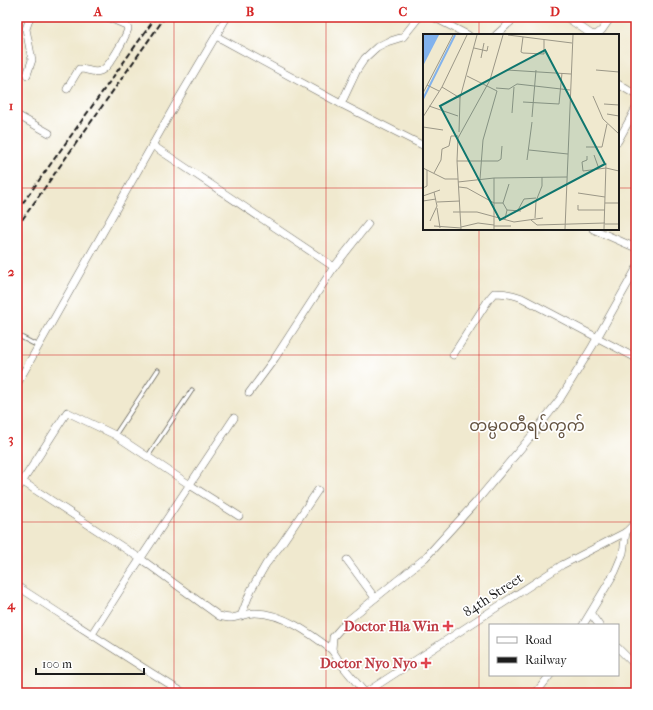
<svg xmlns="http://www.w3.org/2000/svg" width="653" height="710" viewBox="0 0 653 710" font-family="'IM FELL French Canon','Noto Sans Myanmar',serif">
<rect width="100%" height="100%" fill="#fff"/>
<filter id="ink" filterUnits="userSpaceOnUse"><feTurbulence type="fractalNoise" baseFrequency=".025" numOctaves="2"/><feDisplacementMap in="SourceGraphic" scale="8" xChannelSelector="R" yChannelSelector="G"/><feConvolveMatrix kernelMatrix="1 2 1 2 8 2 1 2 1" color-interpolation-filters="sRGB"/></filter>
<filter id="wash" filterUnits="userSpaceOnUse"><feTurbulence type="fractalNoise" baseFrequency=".012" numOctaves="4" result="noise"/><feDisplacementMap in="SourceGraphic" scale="16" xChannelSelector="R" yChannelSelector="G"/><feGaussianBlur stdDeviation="0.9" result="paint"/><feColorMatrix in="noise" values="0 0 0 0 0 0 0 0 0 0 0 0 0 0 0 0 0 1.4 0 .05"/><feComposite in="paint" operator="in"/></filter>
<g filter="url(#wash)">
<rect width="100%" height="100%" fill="#f0e9cf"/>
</g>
<g filter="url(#ink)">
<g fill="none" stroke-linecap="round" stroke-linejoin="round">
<defs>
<g id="lane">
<polyline points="17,335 38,346"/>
<polyline points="115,435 158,370"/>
<polyline points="148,456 192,390"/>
<polyline points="17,598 23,589"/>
</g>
<g id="street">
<polyline points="433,17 468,35"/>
<polyline points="566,17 591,34 596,35 602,30 611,17"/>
<polyline points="496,35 516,17"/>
<polyline points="216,36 341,104 424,146"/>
<polyline points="27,75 32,60 26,29 30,17"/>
<polyline points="618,84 636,95"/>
<path d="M67 89 79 69C86 68 93 74 100 71 109 69 125 38 128 29L126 25 107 17"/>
<polyline points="341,104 357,70 365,58 377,47 387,42 403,37 419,17"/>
<polyline points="17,115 49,133"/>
<polyline points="618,141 636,108"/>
<polyline points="152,145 334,267"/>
<polyline points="593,229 636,248"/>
<path d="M453 355 489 299 494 293C505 293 513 294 522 298L636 358"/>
<polyline points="17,384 175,105 227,17"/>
<polyline points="249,393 275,358 334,267 368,224"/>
<path d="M17 478 141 559 219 616C223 617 228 618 231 618 239 617 247 613 255 613 283 613 311 634 332 650"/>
<polyline points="17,490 67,412 115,435 190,485 239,516"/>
<polyline points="347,560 375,598"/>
<path d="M17 586C73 622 128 659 184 693"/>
<polyline points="591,614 599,625"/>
<polyline points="241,616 251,590 266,564 280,546 318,490"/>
<polyline points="583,625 615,572 623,553 626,532"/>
<polyline points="92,634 129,576 234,418"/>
<polyline points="618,648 636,666"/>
<polyline points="365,693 341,664 332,650 333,637 347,621 425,558 475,503 533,434 560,399 592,347 636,269"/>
<polyline points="365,693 562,565 626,532 636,522"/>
<polyline points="536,693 550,675"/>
</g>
</defs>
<!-- lane casing -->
<use href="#lane" stroke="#66645b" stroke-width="5"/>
<!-- street casing -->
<use href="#street" stroke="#66645b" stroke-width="8"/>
<!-- lane -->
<use href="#lane" stroke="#fff" stroke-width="3.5"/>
<!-- street -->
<use href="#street" stroke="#fff" stroke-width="7"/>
<!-- rail -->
<g stroke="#1c1c1c" stroke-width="2" stroke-dasharray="6 3" stroke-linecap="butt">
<polyline points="17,211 156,17"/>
<polyline points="17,227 165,17"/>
</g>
</g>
</g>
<!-- grid -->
<path fill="none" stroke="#d62828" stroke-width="1" stroke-opacity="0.55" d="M174 17V693M326 17V693M479 17V35M17 188H424M618 188H636M479 229V693M17 355H636M17 522H636"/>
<!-- markers -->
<g fill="#e0444e" stroke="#fff" stroke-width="1.5">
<path d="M446 620h4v4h4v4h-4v4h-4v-4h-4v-4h4z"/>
<path d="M424 657h4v4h4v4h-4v4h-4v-4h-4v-4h4z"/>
</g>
<g text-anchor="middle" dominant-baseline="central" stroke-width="3.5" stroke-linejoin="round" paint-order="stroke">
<!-- street labels -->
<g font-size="14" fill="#1c1c1c" stroke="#fff">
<text transform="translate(493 595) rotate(-33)">84th Street</text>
</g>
<!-- health labels -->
<g font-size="14" font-weight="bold" fill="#be3a42" stroke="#fff" text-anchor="end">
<text x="439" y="626">Doctor Hla Win</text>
<text x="417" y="663">Doctor Nyo Nyo</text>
</g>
<!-- quarter labels -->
<g font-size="16" fill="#645340" stroke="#fff">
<text x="527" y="425">တမ္ပဝတီရပ်ကွက်</text>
</g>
</g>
<!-- overview -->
<g transform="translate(423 34)">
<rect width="196" height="196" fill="#f0e9cf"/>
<path d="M0 1H16L0 32Z" fill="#81b2ed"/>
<path fill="none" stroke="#81b2ed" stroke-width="2" d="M0 65 32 1"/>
<path fill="none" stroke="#9b9787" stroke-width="1" d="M85 1 149 9M100 3 98 18 100 19 121 20V6M51 14 64 17 65 12M58 24 61 9M84 36 148 40M173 36 196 38M44 42 74 57 60 106 57 145M4 51 16 57M19 53 37 64M73 54 86 55 94 50 147 56M0 59 30 1M170 62 180 85 196 100M100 68 136 70 139 39M22 69 35 63M181 70 196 71M6 72 35 82M89 79 91 53M184 80 196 82M0 83 19 53 44 1M109 83 113 36M0 93 20 96M36 98 37 64 54 1M163 113H179L184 90M106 116 145 120M171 121 176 135M164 122V126L159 128 160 137 183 134 196 137M104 126 109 88M34 127H75L78 125 79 112M0 134 22 145H35M11 139 18 126 19 115 26 112 28 102H35M35 148 71 144 144 143M36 153 44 154 71 169H80L84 176M0 154 4 152V136M155 159 182 163M0 162 17 156M0 167 13 165M14 168 37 167M80 169 86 150M182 169H196M155 171V176H182M14 174 17 194M95 176 101 165 113 164M30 178H54L91 188 120 184M112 184 113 167 119 152V143M82 185 84 176 98 177M108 186 114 191 182 189M7 187 14 172 11 158M182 190H196M11 192 38 194M71 192H88M38 193 55 189 71 191M38 195 34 127 35 104 67 46 80 1M71 195V144M142 195 150 1M181 195 183 129"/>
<path fill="#0f766e" fill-opacity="0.15" stroke="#0f766e" stroke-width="2" d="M122 16 182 130 77 186 17 72Z"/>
<rect width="196" height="196" fill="none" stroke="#1c1c1c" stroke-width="2"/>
</g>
<!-- margin -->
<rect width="653" height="710" fill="none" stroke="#fff" stroke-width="44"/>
<!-- legend -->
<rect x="489" y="624" width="130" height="52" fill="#ffffff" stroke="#a4a4a4"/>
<rect x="497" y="637" width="20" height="6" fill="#ffffff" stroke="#a4a4a4"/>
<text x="525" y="644" font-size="12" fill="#1c1c1c">Road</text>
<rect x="497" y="657" width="20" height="6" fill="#1c1c1c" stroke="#a4a4a4"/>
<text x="525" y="664" font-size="12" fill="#1c1c1c">Railway</text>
<!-- scale -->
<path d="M36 668v6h108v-6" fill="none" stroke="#1c1c1c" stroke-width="2"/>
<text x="42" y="668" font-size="12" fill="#1c1c1c" stroke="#ffffff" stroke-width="3" paint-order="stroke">100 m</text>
<rect x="22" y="22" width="609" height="666" fill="none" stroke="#d62828" stroke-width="1.5"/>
<g font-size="13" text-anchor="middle" font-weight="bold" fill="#d62828">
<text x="98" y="16">A</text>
<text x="250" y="16">B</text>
<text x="403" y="16">C</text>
<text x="555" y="16">D</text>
<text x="11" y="110">1</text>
<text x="11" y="276">2</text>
<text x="11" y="443">3</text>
<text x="11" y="609">4</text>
</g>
</svg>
